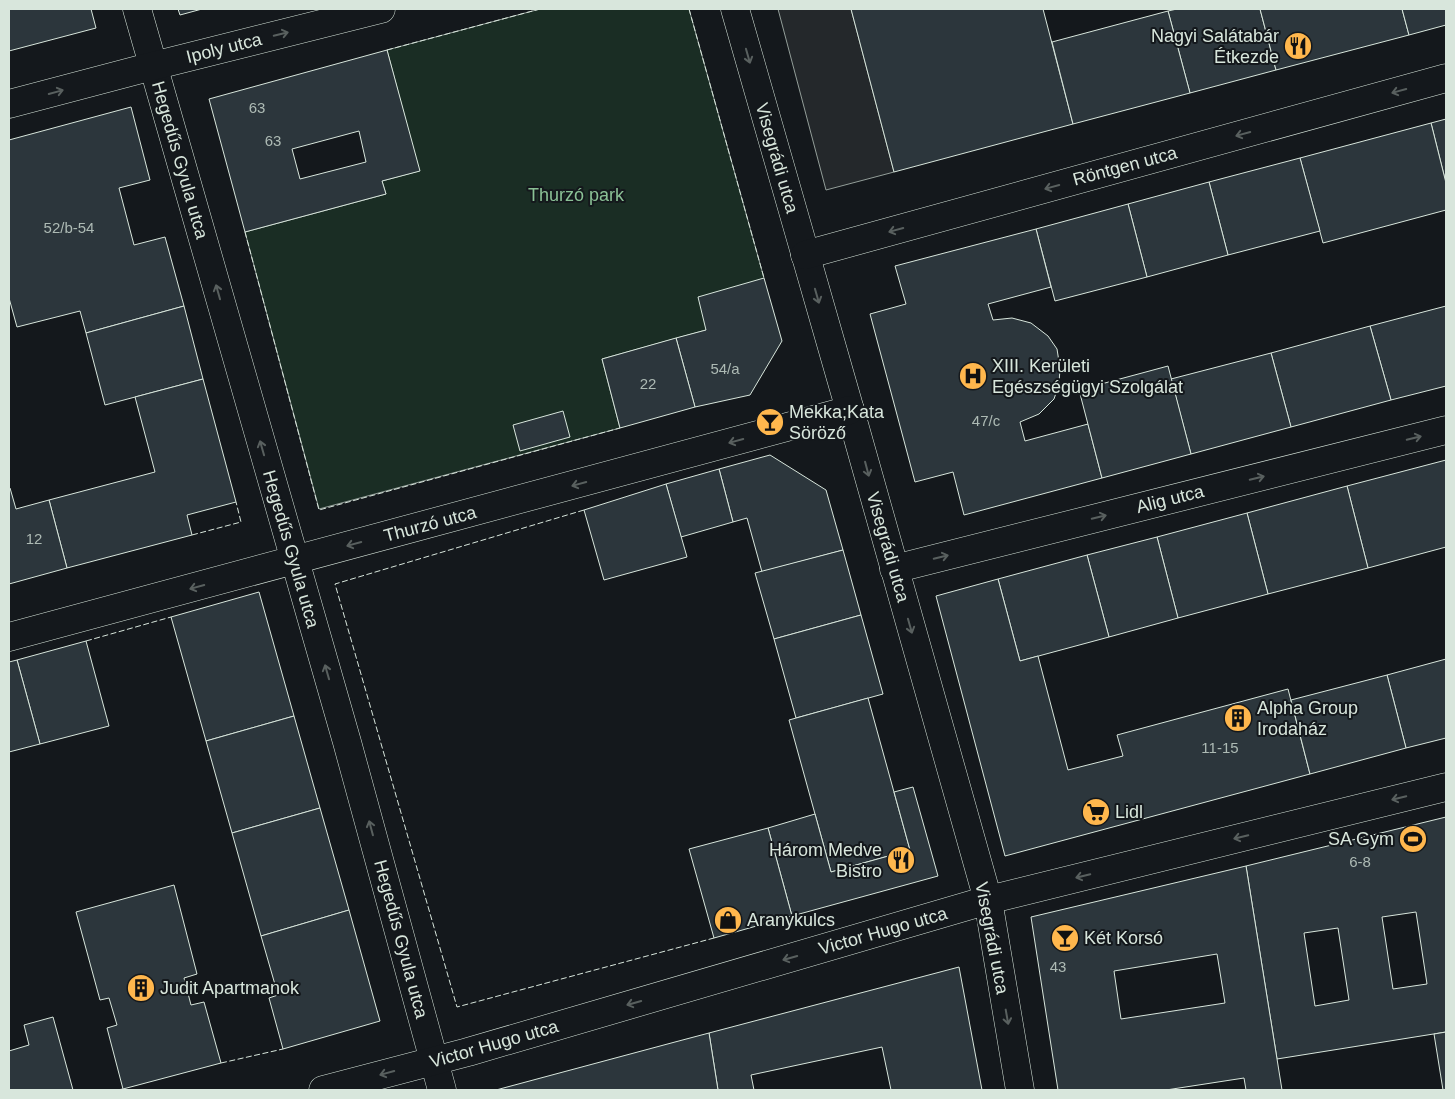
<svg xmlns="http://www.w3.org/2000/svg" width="1455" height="1099" viewBox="0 0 1455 1099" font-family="Helvetica,sans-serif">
<rect width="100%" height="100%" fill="#14181c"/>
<!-- green -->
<polygon fill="#1a2d24" stroke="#939e99" points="540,9 689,9 764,278 706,330 602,359 620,428 319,509 245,232 386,194 382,181 419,171 387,50"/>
<!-- parking -->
<polygon fill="#24282b" stroke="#939e99" points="778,9 851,9 894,172 826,190"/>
<!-- building -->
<g fill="#2c363c" stroke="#d8e6dc" fill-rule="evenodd">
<polygon points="9,9 91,9 96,28 9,51"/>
<polygon points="178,9 202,9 180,15"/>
<polygon points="851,9 1043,9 1073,124 894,172"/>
<polygon points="1177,9 1260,9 1276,70 1190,93 1168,11"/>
<polygon points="1260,9 1402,9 1409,35 1276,70"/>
<polygon points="1402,9 1446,9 1446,25 1409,35"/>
<polygon points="1168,11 1190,93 1073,124 1052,42"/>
<path d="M387 50 420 171 382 181 386 194 245 232 209 99ZM359 131 366 162 300 179 292 149Z"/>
<polygon points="131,107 150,180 119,188 134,245 165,237 184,306 86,333 80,311 17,327 9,298 9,140"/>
<polygon points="1446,119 1446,183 1431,123"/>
<polygon points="1431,123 1446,183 1446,210 1323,243 1300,158"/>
<polygon points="1300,158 1320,231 1228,255 1209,182"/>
<polygon points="1209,182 1228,255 1147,277 1128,204"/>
<polygon points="1128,204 1147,277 1055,301 1036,229"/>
<polygon points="1036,229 1051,287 988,304 993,320 1012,318 1031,323 1048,336 1057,349 1060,368 1059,384 1054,399 1039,414 1020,422 1025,441 1088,424 1102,478 964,515 953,472 915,482 870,314 906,304 895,266"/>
<polygon points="764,278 782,341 750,395 695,407 676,338 706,330 698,297"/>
<polygon points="184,306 203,379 105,405 86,333"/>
<polygon points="1446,306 1446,386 1391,400 1370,326"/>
<polygon points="1370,326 1391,400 1291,427 1271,353"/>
<polygon points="676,338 695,407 620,428 602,359"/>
<polygon points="1271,353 1291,427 1191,454 1171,379"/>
<polygon points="1168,366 1191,454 1102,478 1079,390"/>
<polygon points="203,379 236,502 187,515 192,535 67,568 49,500 155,472 135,397"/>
<polygon points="563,411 570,437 520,451 513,425"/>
<polygon points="770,455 826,490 843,550 762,572 747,518 733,522 719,469"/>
<polygon points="1446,460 1446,547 1368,568 1347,486"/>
<polygon points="719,469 733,522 681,537 666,484"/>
<polygon points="666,484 687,557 604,580 584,510"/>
<polygon points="1347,486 1368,568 1268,594 1247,513"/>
<polygon points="9,488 10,488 16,509 49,500 67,568 9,584"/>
<polygon points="1247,513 1268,594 1178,618 1157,537"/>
<polygon points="1157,537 1178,618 1109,637 1087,555"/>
<polygon points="843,550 861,615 774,639 755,573"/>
<polygon points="1087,555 1109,637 1020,661 998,579"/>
<polygon points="998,579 1020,661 1038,656 1068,770 1123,756 1117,735 1288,689 1310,774 1005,856 936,596"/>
<polygon points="259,592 294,716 206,741 171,617"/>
<polygon points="861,615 883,694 796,718 774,639"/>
<polygon points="86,641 109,726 40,744 17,660"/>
<polygon points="1446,659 1446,738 1406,748 1387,675"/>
<polygon points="17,660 40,744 9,752 9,662"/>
<polygon points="1387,675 1406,748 1310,774 1291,700"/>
<polygon points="868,698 910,850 831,872 789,720"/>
<polygon points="294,716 320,808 232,833 206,741"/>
<polygon points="913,787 938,876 792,916 768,828 815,814 831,872 910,850 894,792"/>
<polygon points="320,808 349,910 261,936 232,833"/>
<path d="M1446 817V1032L1277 1059 1246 866ZM1416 912 1427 984 1393 989 1382 917ZM1338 928 1349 1000 1315 1006 1304 933Z"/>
<polygon points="768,828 792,916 714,938 689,849"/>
<path d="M1246 866 1282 1090H1246L1244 1078 1166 1090H1058L1031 917ZM1217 954 1225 1003 1121 1019 1114 971Z"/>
<polygon points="174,885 197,974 184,978 191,1005 204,1002 221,1063 123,1089 107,1028 117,1025 109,998 100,1000 76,912"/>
<polygon points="349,910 380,1021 283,1049 269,998 278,995 261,936"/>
<polygon points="959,967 982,1090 891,1090 882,1047 751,1075 754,1090 718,1090 709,1033"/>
<polygon points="53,1017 73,1090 9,1090 9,1051 29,1045 24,1025"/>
<polygon points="1446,1032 1446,1090 1443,1090 1434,1034"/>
<polygon points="709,1033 718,1090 496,1090 675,1042"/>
</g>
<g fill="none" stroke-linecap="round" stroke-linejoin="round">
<defs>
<g id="minor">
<polyline points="137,9 347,742 442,1090"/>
<polyline points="735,9 850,410 988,900 1020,1090"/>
<polyline points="9,104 153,66 381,9"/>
<polyline points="805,255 1446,78"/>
<polyline points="894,569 1446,430"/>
<polyline points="9,637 850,410"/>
<polyline points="323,1090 468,1052 988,900 1446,787"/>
</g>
</defs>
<!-- minor casing -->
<use href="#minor" stroke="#d8e6dc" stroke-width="29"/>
<!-- minor -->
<use href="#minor" stroke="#14181c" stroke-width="28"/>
<!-- fence -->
<g stroke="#d8e6dc" stroke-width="1" stroke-dasharray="6 2.5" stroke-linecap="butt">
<polyline points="689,9 764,278"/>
<polyline points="387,50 540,9"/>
<polyline points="245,232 319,510 620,428"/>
<polyline points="584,510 335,584 457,1007 714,938"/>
<polyline points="192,535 241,522 236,502"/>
<polyline points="86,641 171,617"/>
<polyline points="221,1063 283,1049"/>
<polyline points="117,1090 123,1089"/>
</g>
</g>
<!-- one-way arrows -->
<defs><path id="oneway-shaft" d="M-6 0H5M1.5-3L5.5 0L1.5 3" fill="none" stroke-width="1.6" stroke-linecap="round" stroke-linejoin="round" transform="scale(1.25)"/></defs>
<g stroke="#59605f">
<use href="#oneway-shaft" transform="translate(281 34) rotate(-14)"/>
<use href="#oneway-shaft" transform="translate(748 56) rotate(74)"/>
<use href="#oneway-shaft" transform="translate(1399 91) rotate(165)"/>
<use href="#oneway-shaft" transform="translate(56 92) rotate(-15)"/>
<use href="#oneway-shaft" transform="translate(1243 134) rotate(165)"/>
<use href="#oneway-shaft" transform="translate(1052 187) rotate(165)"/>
<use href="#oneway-shaft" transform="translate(896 230) rotate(165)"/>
<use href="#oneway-shaft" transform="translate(218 292) rotate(-106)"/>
<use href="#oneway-shaft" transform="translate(817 296) rotate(74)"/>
<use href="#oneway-shaft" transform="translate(1414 438) rotate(-14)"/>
<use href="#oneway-shaft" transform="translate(736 441) rotate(165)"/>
<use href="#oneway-shaft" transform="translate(262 448) rotate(-106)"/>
<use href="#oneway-shaft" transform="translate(867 469) rotate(75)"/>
<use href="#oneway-shaft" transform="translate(1257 478) rotate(-14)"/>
<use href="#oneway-shaft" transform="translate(579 484) rotate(165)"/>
<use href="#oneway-shaft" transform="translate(1099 517) rotate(-14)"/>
<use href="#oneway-shaft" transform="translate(354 544) rotate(165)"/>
<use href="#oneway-shaft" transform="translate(941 557) rotate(-14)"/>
<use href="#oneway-shaft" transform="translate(197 587) rotate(165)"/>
<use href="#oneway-shaft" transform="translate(910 626) rotate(74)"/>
<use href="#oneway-shaft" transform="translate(327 672) rotate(-106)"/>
<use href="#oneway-shaft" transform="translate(1399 798) rotate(166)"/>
<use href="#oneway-shaft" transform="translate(371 828) rotate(-105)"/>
<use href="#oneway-shaft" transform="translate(1241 837) rotate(166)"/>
<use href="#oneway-shaft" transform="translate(1083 876) rotate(166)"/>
<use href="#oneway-shaft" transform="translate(790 958) rotate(164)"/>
<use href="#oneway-shaft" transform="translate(634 1003) rotate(164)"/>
<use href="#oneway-shaft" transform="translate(1007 1017) rotate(80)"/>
<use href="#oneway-shaft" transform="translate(387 1073) rotate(165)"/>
</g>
<!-- icons -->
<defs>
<symbol id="restaurant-disc" viewBox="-11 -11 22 22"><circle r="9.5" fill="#ffb74d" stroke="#14181c"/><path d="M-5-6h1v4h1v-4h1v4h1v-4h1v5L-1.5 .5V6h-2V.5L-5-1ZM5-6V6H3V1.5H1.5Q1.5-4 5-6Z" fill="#111"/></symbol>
<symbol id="hospital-disc" viewBox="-11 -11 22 22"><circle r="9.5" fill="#ffb74d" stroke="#14181c"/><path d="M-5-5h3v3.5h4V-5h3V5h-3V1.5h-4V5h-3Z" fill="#111"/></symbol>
<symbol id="bar-disc" viewBox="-11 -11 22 22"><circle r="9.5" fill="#ffb74d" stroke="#14181c"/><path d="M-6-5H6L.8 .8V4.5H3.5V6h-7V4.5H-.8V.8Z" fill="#111"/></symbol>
<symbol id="building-disc" viewBox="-11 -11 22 22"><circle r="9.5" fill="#ffb74d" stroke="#14181c"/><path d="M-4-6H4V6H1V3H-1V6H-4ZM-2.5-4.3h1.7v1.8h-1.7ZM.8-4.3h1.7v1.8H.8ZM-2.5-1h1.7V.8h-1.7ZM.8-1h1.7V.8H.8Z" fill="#111"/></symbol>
<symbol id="supermarket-disc" viewBox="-11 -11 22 22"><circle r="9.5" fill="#ffb74d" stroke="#14181c"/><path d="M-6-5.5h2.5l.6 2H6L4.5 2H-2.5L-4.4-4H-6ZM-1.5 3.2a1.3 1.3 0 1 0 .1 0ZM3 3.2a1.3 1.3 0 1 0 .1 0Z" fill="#111"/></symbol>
<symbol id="stadium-disc" viewBox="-11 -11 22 22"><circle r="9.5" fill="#ffb74d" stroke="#14181c"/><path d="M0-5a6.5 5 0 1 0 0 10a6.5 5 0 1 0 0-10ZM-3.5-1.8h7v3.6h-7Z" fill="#111"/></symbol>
<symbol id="shop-disc" viewBox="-11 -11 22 22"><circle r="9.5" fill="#ffb74d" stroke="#14181c"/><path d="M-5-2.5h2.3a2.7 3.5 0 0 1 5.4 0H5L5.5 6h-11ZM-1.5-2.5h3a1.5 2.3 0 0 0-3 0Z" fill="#111"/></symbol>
</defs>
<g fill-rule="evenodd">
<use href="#restaurant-disc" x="1282" y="30" width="32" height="32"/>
<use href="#hospital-disc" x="957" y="360" width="32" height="32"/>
<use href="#bar-disc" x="754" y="406" width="32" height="32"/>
<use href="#building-disc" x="1222" y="702" width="32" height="32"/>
<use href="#supermarket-disc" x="1080" y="796" width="32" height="32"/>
<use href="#stadium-disc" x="1397" y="823" width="32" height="32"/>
<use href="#restaurant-disc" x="885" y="844" width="32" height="32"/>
<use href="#shop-disc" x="712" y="904" width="32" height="32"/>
<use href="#bar-disc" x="1049" y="922" width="32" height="32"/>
<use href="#building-disc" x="125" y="972" width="32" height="32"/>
</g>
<g text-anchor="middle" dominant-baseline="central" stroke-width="4" stroke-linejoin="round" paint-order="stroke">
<!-- number labels -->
<g font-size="15" fill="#adbab4">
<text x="257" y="107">63</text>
<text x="273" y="140">63</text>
<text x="69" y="227">52/b-54</text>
<text x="725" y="368">54/a</text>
<text x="648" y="383">22</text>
<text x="986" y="420">47/c</text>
<text x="34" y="538">12</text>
<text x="1220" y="747">11-15</text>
<text x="1360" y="861">6-8</text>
<text x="1058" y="966">43</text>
</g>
<!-- poi labels -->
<g font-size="18" fill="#d8e6dc" stroke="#14181c" text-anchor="start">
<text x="1279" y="36" text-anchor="end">Nagyi Salátabár<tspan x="1279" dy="21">Étkezde</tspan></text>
<text x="992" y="366">XIII. Kerületi<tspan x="992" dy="21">Egészségügyi Szolgálat</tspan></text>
<text x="789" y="412">Mekka;Kata<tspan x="789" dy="21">Söröző</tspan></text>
<text x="1257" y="708">Alpha Group<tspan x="1257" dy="21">Irodaház</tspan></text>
<text x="1115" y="812">Lidl</text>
<text x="1394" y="839" text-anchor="end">SA Gym</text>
<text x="882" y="850" text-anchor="end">Három Medve<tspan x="882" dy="21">Bistro</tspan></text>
<text x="747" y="920">Aranykulcs</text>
<text x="1084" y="938">Két Korsó</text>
<text x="160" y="988">Judit Apartmanok</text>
</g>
<!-- street labels -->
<g font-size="18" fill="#d8e6dc" stroke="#14181c">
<text transform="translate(224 48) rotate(-14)">Ipoly utca</text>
<text transform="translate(777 158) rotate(74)">Visegrádi utca</text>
<text transform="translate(180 160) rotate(74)">Hegedűs Gyula utca</text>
<text transform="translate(1125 166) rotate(-15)">Röntgen utca</text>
<text transform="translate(1170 499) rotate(-14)">Alig utca</text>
<text transform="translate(430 524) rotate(-15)">Thurzó utca</text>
<text transform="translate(888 547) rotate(74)">Visegrádi utca</text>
<text transform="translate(291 549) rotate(74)">Hegedűs Gyula utca</text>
<text transform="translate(883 931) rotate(-16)">Victor Hugo utca</text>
<text transform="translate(992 938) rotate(79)">Visegrádi utca</text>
<text transform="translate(401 939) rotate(75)">Hegedűs Gyula utca</text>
<text transform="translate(494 1044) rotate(-16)">Victor Hugo utca</text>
</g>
<!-- park labels -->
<g font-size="18" fill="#8ac095" stroke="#14181c">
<text x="576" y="195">Thurzó park</text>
</g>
</g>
<!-- border -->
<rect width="1455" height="1099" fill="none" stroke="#d8e6dc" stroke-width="20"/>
</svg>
